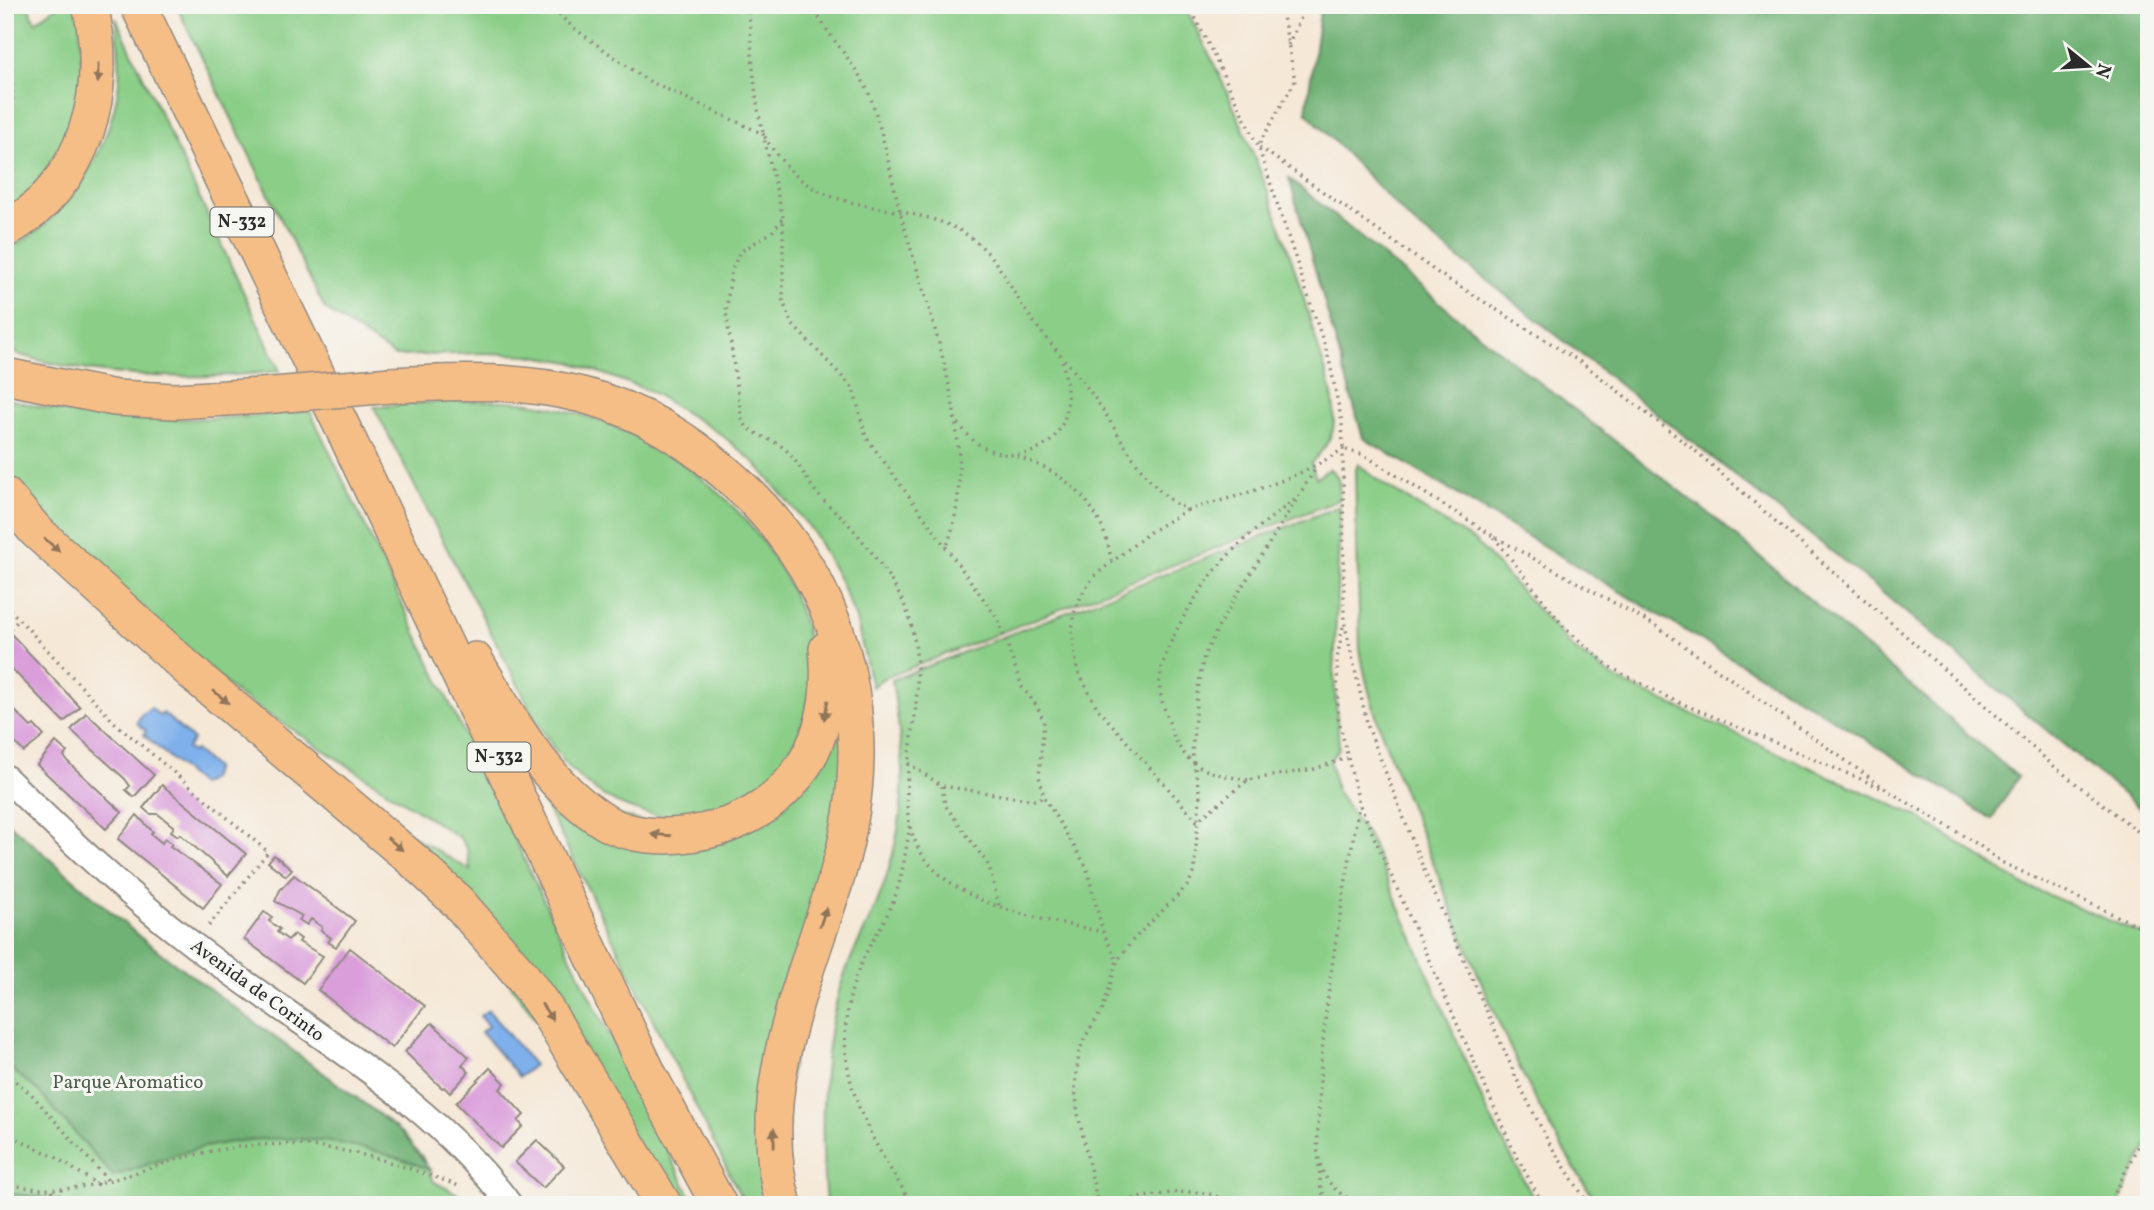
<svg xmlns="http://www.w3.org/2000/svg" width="2154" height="1210" viewBox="0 0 2154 1210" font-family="Vollkorn,serif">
<rect width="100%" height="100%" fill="#f6f6f2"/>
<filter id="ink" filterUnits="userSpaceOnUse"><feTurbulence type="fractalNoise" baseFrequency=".0143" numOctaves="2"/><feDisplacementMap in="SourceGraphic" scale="14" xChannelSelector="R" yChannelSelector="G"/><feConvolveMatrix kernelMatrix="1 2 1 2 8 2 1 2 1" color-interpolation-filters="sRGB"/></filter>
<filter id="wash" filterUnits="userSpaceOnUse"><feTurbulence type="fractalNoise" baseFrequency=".00686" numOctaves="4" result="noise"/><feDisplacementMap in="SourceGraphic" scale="28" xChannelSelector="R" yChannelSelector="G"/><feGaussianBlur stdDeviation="1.57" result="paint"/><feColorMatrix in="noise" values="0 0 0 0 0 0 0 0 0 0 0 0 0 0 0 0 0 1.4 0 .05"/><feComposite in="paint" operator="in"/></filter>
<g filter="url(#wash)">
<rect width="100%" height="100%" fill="#f5e8d7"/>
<!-- green -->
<g fill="#8ace87" stroke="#5a7c59" stroke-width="2">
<polygon points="5,5 28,5 35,22 59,5 79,5 83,94 63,158 5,216"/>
<path d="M176 5H1184C1241 111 1285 228 1317 344 1324 368 1336 396 1334 422 1333 439 1322 451 1311 463L1316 478 1329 469C1342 476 1339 488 1339 500L882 679 872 687 856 619 840 581 812 530 756 464 722 435 650 391 571 362 528 355 485 353 395 356 325 309Z"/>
<path d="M116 18 280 371C189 381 92 380 5 350V249C66 225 112 147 119 82 121 62 117 39 116 18Z"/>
<path d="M5 398C106 427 207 421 310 411L589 995 695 1205H677L387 821 470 870 467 849 460 838 237 694 58 533 5 476Z"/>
<path d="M437 402C465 402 493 399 520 402 581 408 646 436 695 473 777 534 849 654 789 753 769 785 740 805 703 813 658 823 615 809 580 778 546 748 527 701 506 661 461 577 418 492 374 407Z"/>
<path d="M1358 464 1383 484 1476 542 1573 648 1617 680 1917 816 2022 884 2149 937V1142L2118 1205H1599C1525 1100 1479 978 1432 860 1405 792 1371 721 1360 649L1355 473Z"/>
<path d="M1340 506 1334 675 1339 748 1330 761 1336 790 1370 839 1488 1113 1537 1205H826C820 1133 820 1057 840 988 849 955 869 926 880 895 910 816 905 761 892 680Z"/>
<polygon points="842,708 844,768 768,1205 745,1205 560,833 517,754 552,798 725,843"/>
<polygon points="5,820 141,938 381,1116 422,1156 434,1182 470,1200 466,1205 5,1205"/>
</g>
<!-- forest -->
<g fill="#6fb174" stroke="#4d6e50" stroke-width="2">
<polygon points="1321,5 2149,5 2149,816 1854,569 1410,220 1306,112"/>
<polygon points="1289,178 1480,336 1718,521 2018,777 1992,819 1838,722 1363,438"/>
<path d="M5 820 141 938 381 1116 404 1135 430 1170C359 1140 282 1130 205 1147 174 1153 144 1167 113 1176L38 1091 5 1064Z"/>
<polygon points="5,1193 38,1196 69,1205 5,1205"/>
</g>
<!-- water -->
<g fill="#7fb0eb" stroke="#556e8b" stroke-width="2">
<polygon points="151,708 160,716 163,713 193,740 187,748 192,752 195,750 215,768 211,779 200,785 144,735 146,731 137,723 141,715"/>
<polygon points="488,1010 534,1065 519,1077 481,1032 488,1026 480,1016"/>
</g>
<g id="blocks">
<!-- building -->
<g fill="#da9eda">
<polygon points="12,635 80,707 64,722 5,662 5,642"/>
<polygon points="5,701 31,727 34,725 44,736 24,752 5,733"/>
<polygon points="86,713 154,775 134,797 126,790 130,786 125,779 71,730"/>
<polygon points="56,742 67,752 64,756 68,762 122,812 106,829 37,765"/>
<polygon points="162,785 246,854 228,876 180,834 178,836 171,831 174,827 158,814 150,814 143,808"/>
<polygon points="137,815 153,832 151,834 162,843 165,838 172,844 170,846 222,884 203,908 118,839"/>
<polygon points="274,855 292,869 286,876 268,862"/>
<polygon points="294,875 355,921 336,947 328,942 331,938 321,930 322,927 311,919 307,925 299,920 302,916 275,901 280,890"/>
<polygon points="264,912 272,917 269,921 280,929 277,932 288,940 294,934 301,939 299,942 323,956 303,983 244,939"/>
<polygon points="350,948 425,1006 392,1048 318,990"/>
<polygon points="432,1023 469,1057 462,1065 469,1072 450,1093 444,1087 442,1088 405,1052"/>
<polygon points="490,1068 505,1083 500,1089 524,1115 518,1121 523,1126 501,1148 456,1103"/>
<polygon points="537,1140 564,1166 543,1188 515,1162"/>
</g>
</g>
</g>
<g filter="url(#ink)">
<use href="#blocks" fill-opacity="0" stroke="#908a81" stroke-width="2"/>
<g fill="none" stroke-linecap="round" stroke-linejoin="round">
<defs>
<path id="minor" d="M5 777C63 834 122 890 187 940 293 1023 429 1095 510 1205"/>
<g id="highway">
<polyline points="138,5 348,439 649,1075 719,1205"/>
<path d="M5 230C86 184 111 91 90 5"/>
<polyline points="5,376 115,398 175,401 262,396"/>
<path d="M391 385C537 376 635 385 745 491 852 594 879 735 837 876 805 981 751 1094 784 1205"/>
<polyline points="5,495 36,531 197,677 413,860 458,902 522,976 547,1011 664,1205"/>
<path d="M475 660C509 718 546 787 607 823 629 836 664 838 690 834 788 820 837 745 827 649"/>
</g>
</defs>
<!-- minor casing -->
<use href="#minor" stroke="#908a81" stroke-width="28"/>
<!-- highway casing -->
<use href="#highway" stroke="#908a81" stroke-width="38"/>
<!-- path -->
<g stroke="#908a81" stroke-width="3.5" stroke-dasharray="2 5" stroke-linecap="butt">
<polyline points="548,5 575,29 645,79 763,134 783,217 783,301 791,323 853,388 866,437 998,619 1022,687 1037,706 1044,721 1039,776 1044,797 1086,866 1103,932 1117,961"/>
<path d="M748 5C752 42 753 97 763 132 766 143 782 161 790 170 843 224 931 195 983 248 1003 268 1012 292 1028 314 1048 343 1074 368 1094 397 1122 436 1142 487 1187 510 1242 495 1295 481 1343 449L1344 621 1368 727 1426 875 1520 1086 1549 1143 1589 1205"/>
<path d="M812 5C828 37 854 61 869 93 883 131 890 172 900 211 927 312 985 447 946 548"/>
<polyline points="1189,5 1258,146 1329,359 1342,423 1343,449 1364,455 1493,536 1656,626 1890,792 1979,845 2001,862 2149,931"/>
<polyline points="1281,5 1295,81 1258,146 1438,273 1582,363 1698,453 2056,768 2149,840"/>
<path d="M5 29C15 76 15 118 5 165"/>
<polyline points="1288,45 1307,5"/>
<path d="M782 219 772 232 740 252 731 272 726 312 742 421C752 436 773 438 786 450 800 464 807 482 820 497 827 505 836 511 843 518 865 542 887 571 902 600 921 638 919 689 913 730 909 757 905 787 908 815 919 903 1034 917 1103 932"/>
<path d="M954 418C963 429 972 442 985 448 1019 464 1057 451 1066 413 1070 395 1065 376 1062 359"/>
<path d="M1017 457C1067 471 1104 508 1111 560"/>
<polyline points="1187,510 1150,532 1094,576 1082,594 1074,614 1072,632 1077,670 1098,709 1197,821 1248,780 1314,769 1347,758"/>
<polyline points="1494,537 1564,627 1610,667 1669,698 1884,789"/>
<polyline points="5,604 114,722 268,852 207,928"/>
<polyline points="1343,627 1337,658 1338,717 1359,803 1512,1147 1543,1205"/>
<polyline points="5,633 19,620"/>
<polyline points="908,763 942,786 1034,800 1044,797"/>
<path d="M1248 780C1206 773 1182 768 1169 722 1166 712 1161 701 1160 691 1156 654 1195 595 1218 567 1238 542 1268 520 1294 500"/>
<polyline points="942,786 945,805 989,866 999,906"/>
<path d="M910 826C906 849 903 872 896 894 887 921 868 944 858 971 824 1063 864 1129 913 1205"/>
<polyline points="5,1072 33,1096 110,1183"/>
<polyline points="5,1133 57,1158 98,1185"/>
<polyline points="1319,1165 1321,1190 1329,1205"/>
<path d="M5 1183C83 1204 134 1167 207 1152 305 1132 372 1154 462 1187"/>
<polyline points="51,1192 84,1205"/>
<path d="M1098 1203C1133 1203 1204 1177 1229 1205"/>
<polyline points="1098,1205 1078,1114 1075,1089 1079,1052 1085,1037 1103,1009 1117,961 1133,940 1187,886 1194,873 1200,796 1192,753 1197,694 1204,656 1224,616 1316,468"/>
<path d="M1359 1205C1341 1195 1326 1185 1320 1164 1315 1147 1319 1124 1319 1106 1322 1005 1342 904 1359 805"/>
<polyline points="2109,1205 2149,1123"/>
</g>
<!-- minor -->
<use href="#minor" stroke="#fff" stroke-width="24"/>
<!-- highway -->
<use href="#highway" stroke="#f6be87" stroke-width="35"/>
<defs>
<polyline id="highway-bridge" points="262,396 391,385"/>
</defs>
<!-- highway-bridge casing -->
<use href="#highway-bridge" stroke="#908a81" stroke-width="38" stroke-linecap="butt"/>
<!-- highway-bridge -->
<use href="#highway-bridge" stroke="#f6be87" stroke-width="35"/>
</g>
<!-- one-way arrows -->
<defs><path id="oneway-solid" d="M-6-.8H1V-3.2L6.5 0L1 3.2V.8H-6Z" transform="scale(1.75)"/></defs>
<g fill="#907459">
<use href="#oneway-solid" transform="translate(98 73) rotate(90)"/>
<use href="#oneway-solid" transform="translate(52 545) rotate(42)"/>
<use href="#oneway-solid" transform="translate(221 697) rotate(40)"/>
<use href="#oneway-solid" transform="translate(826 710) rotate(101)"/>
<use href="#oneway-solid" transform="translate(661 835) rotate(-176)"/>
<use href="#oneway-solid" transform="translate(395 844) rotate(40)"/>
<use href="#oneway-solid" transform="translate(823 917) rotate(-72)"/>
<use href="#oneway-solid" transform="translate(547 1012) rotate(56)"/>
<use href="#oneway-solid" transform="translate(774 1138) rotate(-91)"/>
</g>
</g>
<g text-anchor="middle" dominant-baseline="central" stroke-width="6" stroke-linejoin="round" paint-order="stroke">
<!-- shield labels -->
<g fill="#f6f6f2" stroke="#686867" stroke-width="2">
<rect x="210.5" y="207.5" width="63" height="29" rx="5"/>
<rect x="467.5" y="742.5" width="63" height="29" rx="5"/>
</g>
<g font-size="18" font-weight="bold" fill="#2b2b2b">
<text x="242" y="222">N-332</text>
<text x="499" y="757">N-332</text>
</g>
<!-- street labels -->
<g font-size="19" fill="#2b2b2b" stroke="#f6f6f2">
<text transform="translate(257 991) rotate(36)">Avenida de Corinto</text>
</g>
<!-- park labels -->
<g font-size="19" fill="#485c47" stroke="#f6f6f2">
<text x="128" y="1083">Parque Aromatico</text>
</g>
</g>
<!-- margin -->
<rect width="2154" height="1210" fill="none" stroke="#f6f6f2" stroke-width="28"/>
<!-- north arrow -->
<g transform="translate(2088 66) rotate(108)" stroke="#f6f6f2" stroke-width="5" paint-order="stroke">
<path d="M0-5L12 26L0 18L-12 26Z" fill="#2b2b2b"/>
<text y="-10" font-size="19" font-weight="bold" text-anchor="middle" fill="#2b2b2b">N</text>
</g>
</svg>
